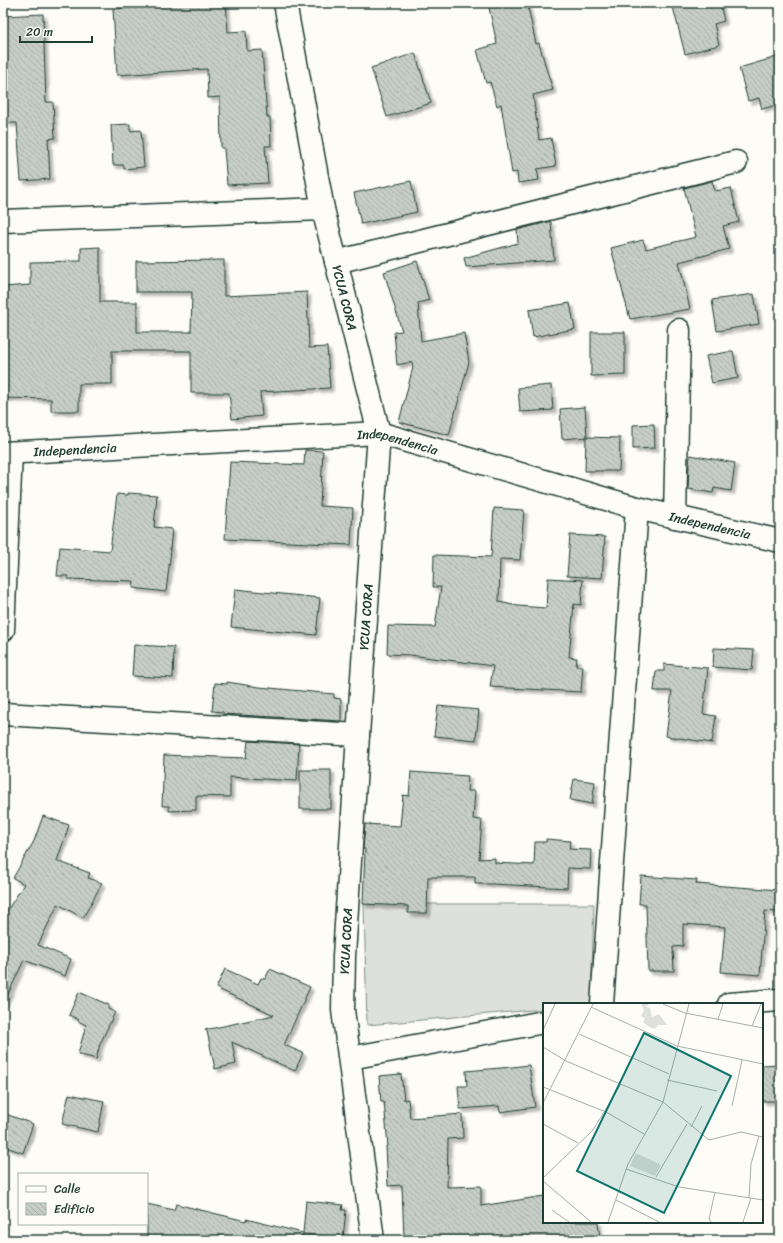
<svg xmlns="http://www.w3.org/2000/svg" width="783" height="1243" viewBox="0 0 783 1243" font-family="Sriracha,sans-serif">
<defs>
<pattern id="building-back-hatch" width="6" height="6" patternUnits="userSpaceOnUse"><rect width="6" height="6" fill="#c6cdc7"/><path d="M-1 5l2 2M0 0l6 6M5-1l2 2" fill="none" stroke="#aab1ac"/></pattern>
<filter id="shadow"><feDropShadow dx="3.5" dy="3.5" stdDeviation="1" flood-color="#0004"/></filter>
</defs>
<rect width="100%" height="100%" fill="#fdfcf7"/>
<filter id="ink" filterUnits="userSpaceOnUse"><feTurbulence type="fractalNoise" baseFrequency=".025" numOctaves="2"/><feDisplacementMap in="SourceGraphic" scale="8" xChannelSelector="R" yChannelSelector="G"/><feConvolveMatrix kernelMatrix="1 2 1 2 8 2 1 2 1" color-interpolation-filters="sRGB"/></filter>
<g filter="url(#ink)">
<!-- grass -->
<polygon fill="#dde0db" stroke="#7e8e88" points="364,904 594,904 591,1004 544,1004 544,1009 367,1025"/>
<!-- building -->
<g fill="url(#building-back-hatch)" stroke="#1f3d34" filter="url(#shadow)">
<polygon points="200,3 226,3 228,32 246,31 247,51 262,50 267,117 270,117 271,146 265,146 268,183 227,185 224,148 221,148 220,97 208,98 207,69 117,75 113,9"/>
<polygon points="488,3 527,3 536,44 539,43 546,68 553,90 533,95 539,140 551,138 556,166 537,169 539,180 518,183 517,172 512,173 501,104 497,106 490,82 486,83 477,50 497,44"/>
<polygon points="689,3 720,3 724,21 714,24 719,45 685,54 673,7"/>
<polygon points="43,14 46,102 53,102 55,138 48,139 50,179 21,181 17,123 7,123 5,74 3,74 3,16"/>
<polygon points="415,53 431,103 387,117 371,68"/>
<polygon points="780,56 780,104 762,109 759,98 748,101 739,68"/>
<polygon points="130,124 130,131 141,130 144,167 124,169 124,165 113,165 111,125"/>
<polygon points="411,181 417,212 361,224 354,193"/>
<polygon points="712,181 715,191 731,188 739,222 723,226 729,249 679,262 690,309 630,319 611,248 643,240 646,249 696,237 684,188"/>
<polygon points="548,222 551,222 554,260 466,267 464,258 518,243 517,230"/>
<polygon points="100,247 100,302 137,302 137,332 191,332 192,292 136,292 136,261 224,260 224,296 307,292 309,348 327,347 330,388 260,392 262,416 232,419 229,393 191,393 191,351 112,351 112,384 79,384 79,411 51,411 51,399 3,398 3,287 30,285 30,262 81,261 81,248"/>
<polygon points="417,261 429,300 418,303 421,341 464,333 469,362 449,435 399,422 413,367 412,362 397,365 394,332 402,331 384,272"/>
<polygon points="754,294 759,324 717,331 712,300"/>
<polygon points="570,303 575,329 533,337 529,310"/>
<polygon points="591,332 625,332 625,375 591,376"/>
<polygon points="733,351 738,378 712,383 706,356"/>
<polygon points="551,385 553,410 520,412 518,388"/>
<polygon points="585,407 587,437 562,439 560,409"/>
<polygon points="654,424 655,448 633,449 633,425"/>
<polygon points="586,437 620,438 619,471 585,471"/>
<polygon points="305,450 323,451 320,506 353,508 351,545 225,539 230,462 304,465"/>
<polygon points="690,455 735,463 731,491 714,488 713,493 688,489 689,465"/>
<polygon points="128,493 157,495 154,527 172,529 170,550 171,550 166,592 133,588 134,581 68,579 68,576 57,576 60,547 110,551 117,494 128,495"/>
<polygon points="494,508 524,510 520,560 500,559 499,602 518,606 546,608 548,578 583,580 581,605 574,604 569,657 577,658 576,666 583,666 581,692 490,687 493,666 410,655 387,654 388,626 435,627 441,587 433,587 434,555 491,557"/>
<polygon points="570,535 605,537 602,578 567,576"/>
<polygon points="235,589 320,598 316,635 231,627"/>
<polygon points="134,645 174,647 173,678 132,676"/>
<polygon points="714,648 754,650 752,670 713,667"/>
<polygon points="664,664 708,668 703,714 716,716 712,743 666,736 672,691 654,691 656,671 664,671"/>
<polygon points="227,682 259,687 334,694 334,698 341,699 341,721 223,714 223,712 212,711 215,683 227,684"/>
<polygon points="438,706 479,710 476,740 434,736"/>
<polygon points="248,741 299,744 297,781 230,777 230,797 196,796 196,810 169,811 169,806 162,806 164,755 246,758"/>
<rect x="300" y="770" width="31" height="39"/>
<polygon points="411,772 468,776 467,791 475,791 473,819 482,820 479,859 495,858 495,863 534,865 535,842 546,842 546,839 570,841 569,849 591,850 590,869 568,868 567,888 493,884 475,884 475,877 428,877 427,913 408,913 408,906 363,904 365,849 363,849 365,824 400,826 403,795 409,796"/>
<polygon points="574,779 595,782 592,804 570,800"/>
<polygon points="43,816 69,825 57,861 90,873 88,878 102,883 83,918 58,904 38,945 71,959 65,976 24,960 3,1005 3,917 24,884 13,878 34,841"/>
<polygon points="641,876 697,880 696,884 780,890 778,912 765,911 760,975 721,972 725,927 683,924 683,946 673,947 674,971 648,971 646,904 639,904"/>
<polygon points="225,969 258,984 261,978 265,979 270,969 310,987 284,1045 303,1053 295,1071 232,1042 236,1064 215,1069 207,1031 205,1030 274,1015 216,988"/>
<polygon points="79,992 109,1005 108,1009 115,1012 100,1044 96,1059 78,1054 86,1025 78,1021 79,1020 69,1015"/>
<polygon points="780,1064 780,1101 762,1101 762,1065"/>
<polygon points="529,1065 535,1107 500,1112 499,1106 460,1109 458,1086 467,1086 466,1071 512,1067"/>
<polygon points="401,1074 404,1100 408,1099 410,1118 462,1114 463,1138 448,1139 447,1187 481,1186 481,1206 544,1196 544,1222 598,1222 600,1240 404,1240 402,1185 388,1186 386,1146 388,1146 384,1102 381,1102 379,1076"/>
<polygon points="69,1094 104,1101 98,1132 62,1124"/>
<polygon points="3,1113 33,1124 23,1153 3,1146"/>
<polygon points="306,1201 343,1205 342,1210 346,1210 343,1238 303,1234 302,1240 147,1240 147,1204 174,1210 176,1204 246,1221 246,1219 303,1233"/>
</g>
<g fill="none" stroke-linecap="round" stroke-linejoin="round">
<defs>
<g id="street">
<path id="s1" d="M285 3 323 209 379 433 358 735 344 956 343 1010 373 1240"/>
<polyline points="3,221 323,209"/>
<polyline points="336,262 736,162"/>
<path id="s2" d="M3 453 379 433 637 508 780 541"/>
<polyline points="675,517 679,330"/>
<polyline points="3,630 11,453"/>
<polyline points="3,714 358,735"/>
<polyline points="602,1004 637,508"/>
<polyline points="729,1004 780,1000"/>
<polyline points="350,1058 544,1022"/>
</g>
</defs>
<!-- street casing -->
<use href="#street" stroke="#1f3d34" stroke-width="25"/>
<!-- street -->
<use href="#street" stroke="#fdfcf7" stroke-width="22"/>
</g>
</g>
<g text-anchor="middle" dominant-baseline="central" stroke-width="3.5" stroke-linejoin="round" paint-order="stroke">
<!-- street labels -->
<g font-size="13" fill="#1f3d34" stroke="#fdfcf7">
<text stroke="none"><textPath href="#s1" startOffset="301">YCUA CORA</textPath></text>
<text stroke="none"><textPath href="#s2" startOffset="396">Independencia</textPath></text>
<text stroke="none"><textPath href="#s2" startOffset="72">Independencia</textPath></text>
<text stroke="none"><textPath href="#s2" startOffset="720">Independencia</textPath></text>
<text transform="translate(366 617) rotate(-86)">YCUA CORA</text>
<text transform="translate(346 941) rotate(-87)">YCUA CORA</text>
</g>
</g>
<!-- overview -->
<g transform="translate(543 1003)">
<rect width="220" height="220" fill="#fdfcf7"/>
<path d="M93 150 118 162 112 173 87 163Z" fill="#dde0db"/>
<path d="M98 1H106L103 4 107 5 109 14 116 11 124 22H115L112 26 106 24 100 19 102 15 98 13 101 7Z" fill="#dde0db"/>
<path fill="none" stroke="#a4b0a9" stroke-width="1" d="M120 1 142 10 220 25M48 4 134 43 220 61M175 16 180 1M209 23 218 1M0 27 12 1M36 31 126 71M0 44 23 58 120 99 166 137 198 129 220 134M124 77 174 88M0 84 63 109 101 131M0 100 50 1M189 103 199 57M0 121 35 140M148 124 159 103M83 166 136 184 220 197M113 174 144 121M0 175 50 127 78 81M0 178 48 219M206 195 208 161 216 133M73 197 116 219M9 207 26 219M65 219 85 161 120 99 146 1M168 219 166 216 172 189M200 219 208 195"/>
<path fill="#0f766e" fill-opacity="0.15" stroke="#0f766e" stroke-width="2" d="M101 30 188 73 121 210 34 168Z"/>
<rect width="220" height="220" fill="none" stroke="#1f3d34" stroke-width="2"/>
</g>
<!-- margin -->
<rect width="783" height="1243" fill="none" stroke="#fdfcf7" stroke-width="16"/>
<rect x="8" y="8" width="767" height="1227" fill="none" stroke="#1f3d34" stroke-width="1.5" filter="url(#ink)"/>
<!-- legend -->
<rect x="18" y="1173" width="130" height="52" fill="#fdfcf7" stroke="#a4b0a9"/>
<rect x="26" y="1186" width="20" height="6" fill="#fdfcf7" stroke="#a4b0a9"/>
<text x="54" y="1193" font-size="12" fill="#1f3d34">Calle</text>
<rect x="26" y="1203" width="20" height="12" fill="url(#building-back-hatch)" stroke="#a4b0a9"/>
<text x="54" y="1213" font-size="12" fill="#1f3d34">Edificio</text>
<!-- scale -->
<path d="M20 36v6h72v-6" fill="none" stroke="#1f3d34" stroke-width="2"/>
<text x="26" y="36" font-size="12" fill="#1f3d34" stroke="#fdfcf7" stroke-width="3" paint-order="stroke">20 m</text>
</svg>
